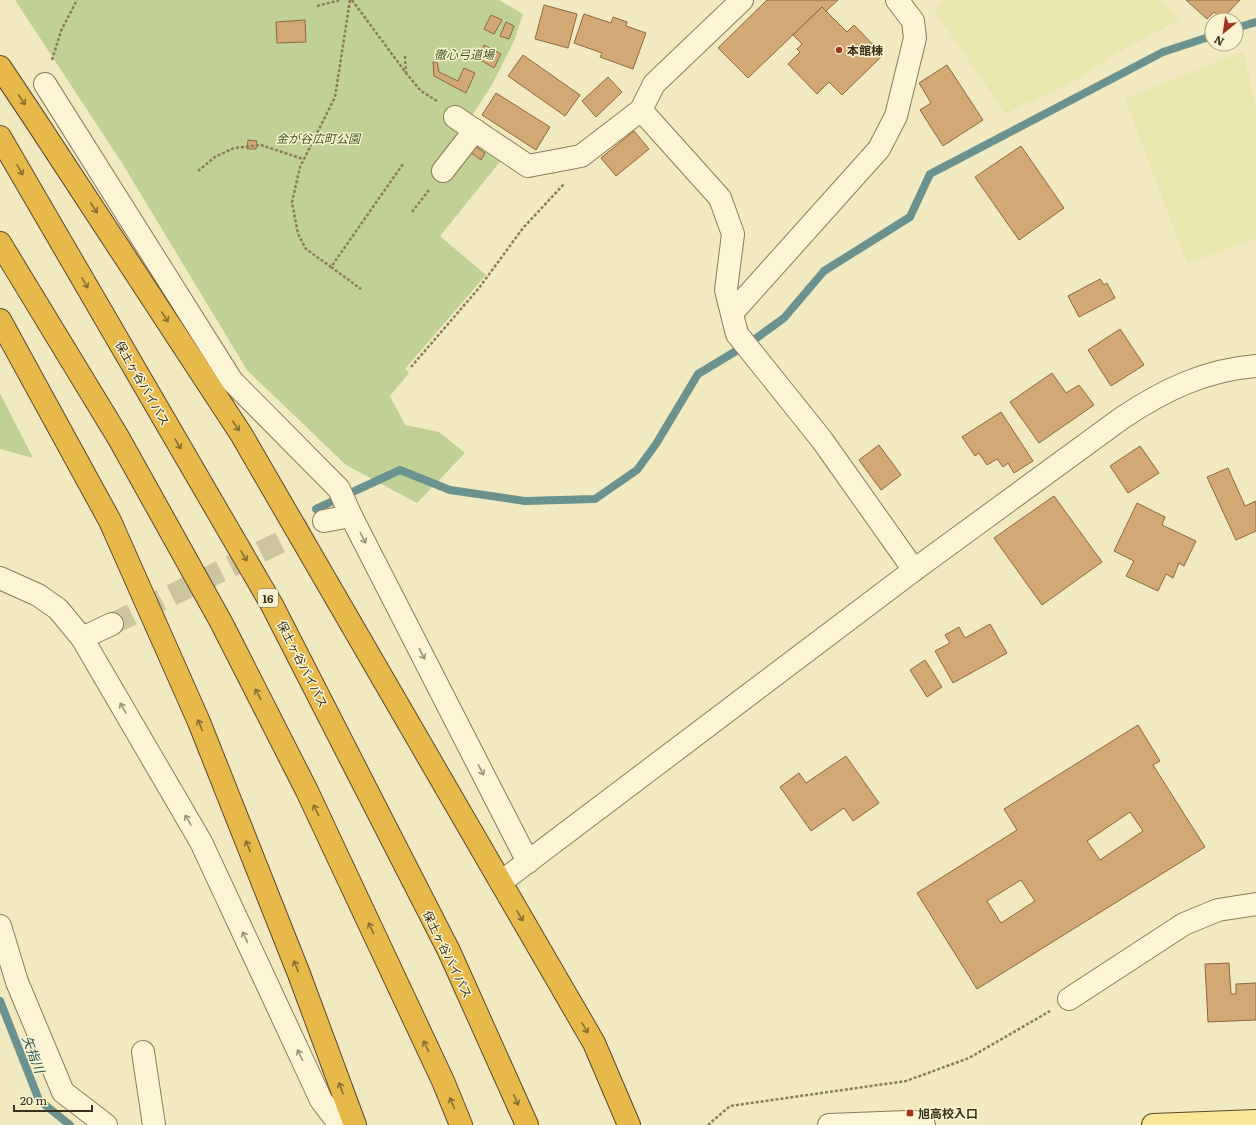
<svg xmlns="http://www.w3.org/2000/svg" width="1256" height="1125" viewBox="0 0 1256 1125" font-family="Literata,'Noto Sans JP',serif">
<rect width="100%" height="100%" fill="#f1eac1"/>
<!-- farmland -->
<g fill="#e8e7ae">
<polygon points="945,0 1160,0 1180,20 1117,53 1076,80 1005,114 934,10"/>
<polygon points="1243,51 1256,107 1256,239 1187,263 1125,99"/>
</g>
<!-- green -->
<g fill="#c1d094">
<polygon points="15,0 499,0 523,14 514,41 493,83 473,114 468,134 503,158 440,236 486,275 405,369 409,373 390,396 405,425 439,432 465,453 417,503 346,465 247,370 122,163"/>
<polygon points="0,393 33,458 0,449"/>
</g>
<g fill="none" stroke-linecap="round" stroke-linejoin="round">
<!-- stream -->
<g stroke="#6a928e" stroke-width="8">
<polyline points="1236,28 1256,22"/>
<polyline points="316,509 400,470 450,490 525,501 595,499 637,470 656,444 698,374 751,342 784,318 824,271 910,217 930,174 1163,52 1212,36"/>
<polyline points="0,1001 39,1100 70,1125"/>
</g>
</g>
<!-- building -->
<g fill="#d2a974" stroke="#8d683b" fill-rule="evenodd">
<polygon points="767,0 838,0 826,11 822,7 748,78 718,48"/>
<polygon points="1186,0 1240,0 1222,19 1214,12 1207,19"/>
<polygon points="544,5 577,14 568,48 535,39"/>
<polygon points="822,7 847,32 854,25 883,55 842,95 829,82 817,94 788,64 800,52 797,49 802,44 793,35"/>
<polygon points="584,14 611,23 613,17 627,22 626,26 646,33 633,69 600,57 602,53 574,43"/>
<polygon points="491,15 502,20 494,34 484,29"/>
<polygon points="305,20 306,42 277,43 276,22"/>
<polygon points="506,22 514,26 509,39 500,36"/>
<polygon points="484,45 501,54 494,68 477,58"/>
<polygon points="523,55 580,95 565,116 508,76"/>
<polygon points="433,62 437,62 439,72 458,81 464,68 475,73 466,93 434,76"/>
<polygon points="947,65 983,120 943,146 920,110 931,103 919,83"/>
<polygon points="608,77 622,92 596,117 582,101"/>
<polygon points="496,93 550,127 536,150 482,115"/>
<polygon points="634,131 649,149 616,176 601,158"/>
<polygon points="248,140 257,141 256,149 247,149"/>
<polygon points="474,145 485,153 481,160 470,152"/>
<polygon points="1021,146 1064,208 1019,240 975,177"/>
<polygon points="1100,279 1104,285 1107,283 1115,298 1079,317 1068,296"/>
<polygon points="1120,329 1144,365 1111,386 1088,350"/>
<polygon points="1052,373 1066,393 1079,385 1094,405 1039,443 1010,402"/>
<polygon points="1001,412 1033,461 1014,473 1008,463 1003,467 997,459 987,465 979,453 975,456 962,437"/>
<polygon points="879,445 901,475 881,490 859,460"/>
<polygon points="1140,446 1159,473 1128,493 1110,466"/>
<polygon points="1228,468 1245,506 1256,501 1256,531 1236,540 1207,477"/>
<polygon points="1054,496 1102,562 1042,605 994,538"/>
<polygon points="1137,503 1165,517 1162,525 1196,541 1184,566 1179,563 1173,578 1166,574 1158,591 1126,576 1134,561 1114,551"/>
<polygon points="990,624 1007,653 953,683 935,651 950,643 945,635 959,627 965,638"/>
<polygon points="925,660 942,687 927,697 910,670"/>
<path d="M1138 725 1160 761 1153 765 1205 847 977 989 917 893 1017 830 1004 809ZM1130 812 1143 831 1100 860 1087 841ZM1021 880 1035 901 1001 923 987 901Z"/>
<polygon points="846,756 879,803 853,821 844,808 811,831 780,787 799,773 806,783"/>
<polygon points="1229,963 1231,994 1236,994 1236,984 1256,983 1256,1020 1208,1022 1205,964"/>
</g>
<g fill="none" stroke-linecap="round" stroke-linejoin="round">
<!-- minor-tunnel -->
<polyline stroke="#cdc5a0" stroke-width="22" stroke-dasharray="22 11" stroke-linecap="butt" points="112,624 324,521"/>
<defs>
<g id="minor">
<polyline points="742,0 654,84 641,110 720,198 733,234 726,290 737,334 822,440 914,570"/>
<polyline points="45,84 232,381 339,489 351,516"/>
<polyline points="455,117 528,166 581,156 641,110"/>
<polyline points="443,171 475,130"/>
<polyline points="732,313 879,149 896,116 915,38 913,21 897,0"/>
<polyline points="324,521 351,516 528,862"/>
<polyline points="0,578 38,595 58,609 82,638"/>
<polyline points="112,624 82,638 201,842 321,1100 340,1125"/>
<path d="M501 882 914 570 1122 418C1164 390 1205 370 1256 366"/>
<polyline points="0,926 17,982 63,1092 106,1125"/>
<polyline points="1069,999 1184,924 1218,910 1256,904"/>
<polyline points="143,1052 154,1125"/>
<polyline points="829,1125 907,1122 918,1122 924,1125"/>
</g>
<polyline id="major" points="1153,1125 1256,1121"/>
<g id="highway">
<polyline points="0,67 34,118 241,434 594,1043 629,1125"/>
<polyline points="0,137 272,605 449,951 527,1125"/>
<polyline points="0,243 118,437 221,622 307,791 443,1081 461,1125"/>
<polyline points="0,320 110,521 199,722 299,974 355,1125"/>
</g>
</defs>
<!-- minor casing -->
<use href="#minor" stroke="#8c7b57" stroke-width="24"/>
<!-- major casing -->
<use href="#major" stroke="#5a482c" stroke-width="24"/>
<!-- highway casing -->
<use href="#highway" stroke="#5a482c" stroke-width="24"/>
<!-- path -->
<g stroke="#8c7b57" stroke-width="2.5" stroke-dasharray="3 2" stroke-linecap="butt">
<polyline points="350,0 335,97 300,167 292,202 298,234 306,249 331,267 403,164"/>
<polyline points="352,0 406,73 421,91 437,101"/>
<polyline points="317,6 340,0"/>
<polyline points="405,56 406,73"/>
<polyline points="52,60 61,31 77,0"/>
<polyline points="198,171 215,157 234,148 261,145 303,159"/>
<polyline points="412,212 429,190"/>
<polyline points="331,267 361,289"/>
<polyline points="411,367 479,288 523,228 564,184"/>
<polyline points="708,1125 730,1106 906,1081 969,1058 1050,1011"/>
</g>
<!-- minor -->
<use href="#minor" stroke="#fbf5d5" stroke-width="22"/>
<!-- major -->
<use href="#major" stroke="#f7e796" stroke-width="22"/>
<!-- highway -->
<use href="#highway" stroke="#e7b94b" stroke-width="22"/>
</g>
<!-- one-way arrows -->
<defs><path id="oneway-shaft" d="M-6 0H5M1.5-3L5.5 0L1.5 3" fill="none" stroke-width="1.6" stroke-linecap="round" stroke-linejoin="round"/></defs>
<g stroke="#886e32">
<use href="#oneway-shaft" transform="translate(22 100) rotate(56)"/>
<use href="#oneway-shaft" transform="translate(20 170) rotate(60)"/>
<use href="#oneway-shaft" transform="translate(94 208) rotate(57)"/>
<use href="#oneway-shaft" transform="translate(85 283) rotate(60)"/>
<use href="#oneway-shaft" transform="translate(165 317) rotate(57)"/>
<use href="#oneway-shaft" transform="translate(236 426) rotate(57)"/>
<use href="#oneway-shaft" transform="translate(178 444) rotate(60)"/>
<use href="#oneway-shaft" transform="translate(244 556) rotate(60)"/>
<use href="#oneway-shaft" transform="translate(258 694) rotate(-117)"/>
<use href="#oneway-shaft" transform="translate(200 725) rotate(-112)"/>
<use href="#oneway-shaft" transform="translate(316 810) rotate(-115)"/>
<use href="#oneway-shaft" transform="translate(248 846) rotate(-112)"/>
<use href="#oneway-shaft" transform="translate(520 916) rotate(60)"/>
<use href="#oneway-shaft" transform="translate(371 928) rotate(-115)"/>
<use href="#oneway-shaft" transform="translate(296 966) rotate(-112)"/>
<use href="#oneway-shaft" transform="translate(585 1028) rotate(60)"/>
<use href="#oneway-shaft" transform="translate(426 1046) rotate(-115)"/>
<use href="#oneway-shaft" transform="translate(341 1088) rotate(-110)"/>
<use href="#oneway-shaft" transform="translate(516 1100) rotate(67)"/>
<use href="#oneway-shaft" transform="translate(452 1103) rotate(-113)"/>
</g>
<g stroke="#9b9279">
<use href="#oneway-shaft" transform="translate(363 538) rotate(63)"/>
<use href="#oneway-shaft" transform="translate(422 654) rotate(63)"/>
<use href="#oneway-shaft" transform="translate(123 708) rotate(-120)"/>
<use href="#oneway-shaft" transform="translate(481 770) rotate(63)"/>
<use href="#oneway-shaft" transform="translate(188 820) rotate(-120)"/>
<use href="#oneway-shaft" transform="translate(245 937) rotate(-115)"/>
<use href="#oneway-shaft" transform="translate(300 1055) rotate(-115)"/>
</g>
<!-- markers -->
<g fill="#a03422" stroke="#f8f3d1" stroke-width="1.5">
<circle cx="839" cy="50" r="4"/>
<rect x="906" y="1109" width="8" height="8" rx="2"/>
</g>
<g text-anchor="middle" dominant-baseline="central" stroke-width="3" stroke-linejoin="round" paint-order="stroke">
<!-- shield labels -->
<rect fill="#f8f3d1" stroke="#746a53" stroke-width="1" x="258" y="589" width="20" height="18" rx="3"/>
<g font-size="11" font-weight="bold" fill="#3b301d">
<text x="268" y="598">16</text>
</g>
<!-- poi labels -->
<g font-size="12" font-weight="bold" fill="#3b301d" stroke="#f8f3d1" text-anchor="start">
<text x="847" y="50">本館棟</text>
<text x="918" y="1113">旭高校入口</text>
</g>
<!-- park labels -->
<g font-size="12" font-style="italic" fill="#435922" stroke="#f8f3d1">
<text x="464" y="54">徹心弓道場</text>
<text x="318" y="138">金が谷広町公園</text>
</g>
<!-- street labels -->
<g font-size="12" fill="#3b301d" stroke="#f8f3d1">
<text transform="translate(143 383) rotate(60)">保土ヶ谷バイパス</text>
<text transform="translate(303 664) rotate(63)">保土ヶ谷バイパス</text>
<text transform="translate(448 954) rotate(64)">保土ヶ谷バイパス</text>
</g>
<!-- water labels -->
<g font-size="13" font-style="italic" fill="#2b585c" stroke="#f8f3d1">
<text transform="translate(34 1054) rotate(69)">矢指川</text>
</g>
</g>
<!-- north arrow -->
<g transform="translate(1224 32) rotate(209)"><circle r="19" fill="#f8f3d1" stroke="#aca589"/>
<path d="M0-3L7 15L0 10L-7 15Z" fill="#a03422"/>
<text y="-6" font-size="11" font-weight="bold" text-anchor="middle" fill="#3b301d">N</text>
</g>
<!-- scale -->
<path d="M14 1105v6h78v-6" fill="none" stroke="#3b301d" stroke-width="2"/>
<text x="20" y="1105" font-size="12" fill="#3b301d" stroke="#f8f3d1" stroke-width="3" paint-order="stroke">20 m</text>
</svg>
